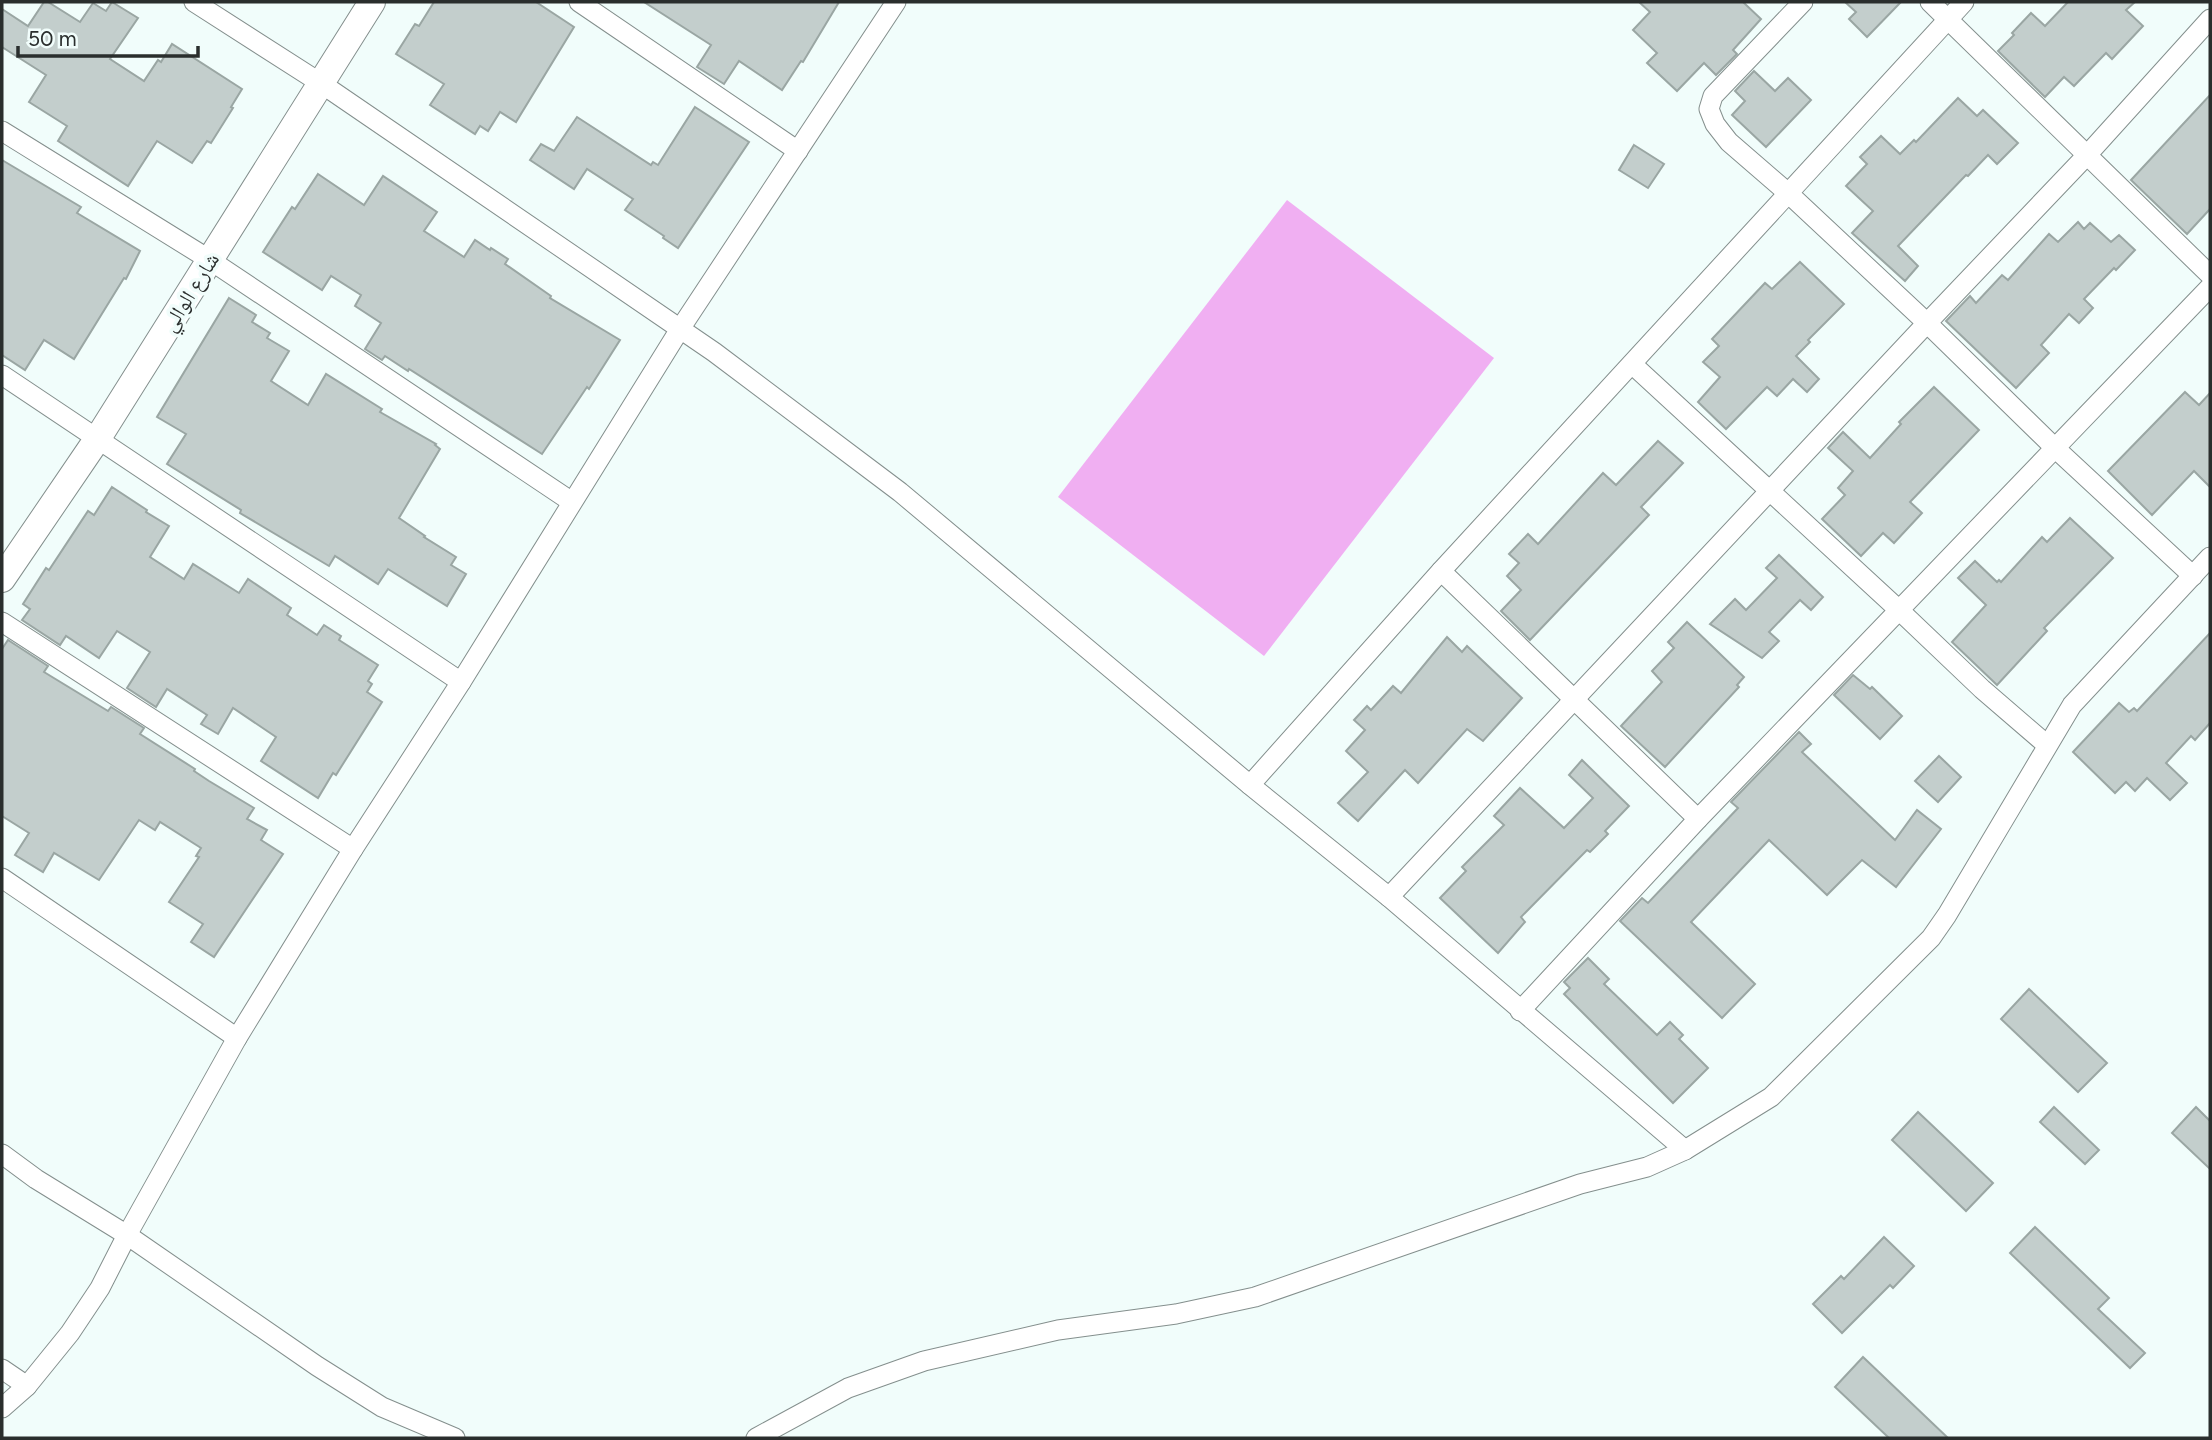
<svg xmlns="http://www.w3.org/2000/svg" width="2212" height="1440" viewBox="0 0 2212 1440" font-family="Figtree,'Noto Naskh Arabic',sans-serif">
<rect width="100%" height="100%" fill="#f1fdfb"/>
<!-- green -->
<polygon fill="#f0aff2" points="1287,200 1494,358 1264,656 1058,497"/>
<!-- building -->
<g fill="#c3cecc" stroke="#9aa6a3" stroke-width="2">
<polygon points="44,2 48,2 80,22 93,3 106,11 112,2 138,18 110,59 144,81 158,60 161,62 172,44 242,89 231,107 233,108 211,143 207,141 192,163 157,141 128,186 58,141 67,126 29,102 46,75 2,47 2,9 28,26"/>
<polygon points="434,2 536,2 574,27 516,122 500,112 488,131 480,126 475,134 430,105 444,84 396,54 415,24 419,26"/>
<polygon points="644,2 839,2 803,62 801,61 782,90 739,61 724,84 697,67 711,45"/>
<polygon points="1639,2 1743,2 1761,19 1733,50 1737,54 1716,75 1704,63 1677,91 1647,63 1657,53 1633,30 1650,12"/>
<polygon points="1845,2 1901,2 1867,37 1849,19 1856,12"/>
<polygon points="2068,2 2135,2 2126,10 2143,26 2112,59 2106,53 2074,86 2064,77 2045,97 1998,51 2014,35 2012,33 2031,13 2045,26"/>
<polygon points="1754,71 1775,91 1788,78 1811,100 1766,147 1732,115 1745,101 1735,91"/>
<polygon points="2210,95 2210,209 2187,234 2131,180"/>
<polygon points="1958,98 1977,116 1983,110 2018,143 1997,164 1988,155 1968,176 1966,175 1898,246 1918,266 1905,281 1852,233 1873,211 1846,186 1867,164 1860,157 1881,136 1900,154 1914,140 1916,142"/>
<polygon points="695,107 749,142 678,248 663,238 664,236 625,210 633,199 587,169 574,189 530,160 541,144 554,151 577,117 651,165 653,162 658,165"/>
<polygon points="1634,145 1664,164 1648,188 1619,170"/>
<polygon points="2,160 81,207 77,213 140,251 126,279 124,278 74,359 44,340 25,370 2,355"/>
<polygon points="318,174 364,205 383,176 437,212 424,231 464,257 475,240 490,250 491,248 508,259 505,264 551,296 550,298 620,340 589,389 587,387 542,454 409,369 408,371 385,356 382,360 365,349 381,323 355,306 361,295 331,276 322,290 263,252 292,207 295,209"/>
<polygon points="2078,222 2084,229 2090,223 2111,242 2119,235 2135,250 2116,270 2114,268 2084,299 2093,308 2079,323 2069,314 2041,345 2049,353 2016,388 1946,321 1970,296 1976,303 2002,275 2008,280 2049,234 2058,242"/>
<polygon points="1800,262 1844,304 1808,340 1810,342 1796,356 1819,379 1807,392 1793,379 1777,396 1767,387 1726,429 1698,402 1720,377 1703,362 1719,346 1712,339 1765,283 1772,289 1774,287"/>
<polygon points="229,298 256,315 252,322 270,333 267,338 289,351 271,381 308,405 326,374 382,409 380,412 436,444 435,445 440,449 399,518 425,536 424,537 456,557 451,565 466,574 447,606 388,569 378,584 335,556 329,566 240,513 241,510 167,464 186,434 157,417"/>
<polygon points="1934,387 1979,430 1910,502 1922,513 1894,543 1883,533 1861,556 1822,519 1845,495 1838,488 1853,471 1828,448 1843,432 1870,458 1901,424 1899,422"/>
<polygon points="2185,392 2199,405 2210,393 2210,487 2194,471 2152,515 2108,471"/>
<polygon points="1658,441 1683,463 1641,507 1649,515 1530,640 1501,611 1521,590 1507,576 1519,563 1509,554 1528,534 1538,544 1603,473 1616,485"/>
<polygon points="112,487 147,510 146,512 169,526 150,557 184,579 193,564 239,593 248,579 291,608 287,615 317,635 324,625 341,636 339,640 378,665 368,681 372,684 367,692 382,702 336,775 333,773 318,798 261,761 276,737 233,708 218,734 201,724 207,715 167,689 156,707 127,688 150,652 117,631 99,658 66,636 60,645 22,620 30,609 23,604 46,568 49,570 88,511 94,515"/>
<polygon points="2070,518 2113,558 2044,628 2047,631 1997,685 1952,642 1986,605 1958,578 1975,561 1997,582 1999,580 2001,582 2042,537 2047,542"/>
<polygon points="1779,555 1823,597 1811,610 1800,600 1769,632 1779,641 1762,658 1710,624 1735,599 1746,610 1777,578 1766,568"/>
<polygon points="1687,622 1744,677 1737,685 1739,687 1665,767 1621,726 1662,682 1652,671 1674,648 1668,642"/>
<polygon points="2210,633 2210,723 2195,740 2191,736 2166,763 2187,783 2170,800 2147,778 2135,791 2126,782 2115,793 2073,752 2119,703 2129,712 2134,708 2137,711"/>
<polygon points="1447,637 1462,652 1467,646 1522,698 1483,741 1467,729 1418,783 1405,770 1358,821 1338,803 1368,772 1346,751 1365,730 1354,720 1367,706 1371,710 1393,686 1401,693"/>
<polygon points="8,640 48,666 44,672 108,711 111,707 144,728 140,734 195,769 194,771 209,781 254,808 247,819 267,830 261,840 283,854 214,957 191,942 203,924 169,902 199,857 196,856 201,848 160,822 155,830 139,820 99,880 54,853 43,872 15,855 29,833 2,816 2,649"/>
<polygon points="1853,675 1870,689 1872,687 1902,716 1880,739 1834,695"/>
<polygon points="1799,732 1811,744 1802,752 1895,840 1917,810 1941,829 1896,887 1862,860 1827,895 1769,840 1691,922 1755,984 1722,1018 1620,921 1642,898 1648,903 1738,808 1731,802"/>
<polygon points="1939,756 1961,777 1938,802 1915,781"/>
<polygon points="1582,760 1629,806 1605,831 1608,834 1590,852 1587,850 1521,917 1525,922 1498,953 1440,898 1466,871 1462,867 1504,825 1494,816 1520,788 1564,828 1593,798 1569,775"/>
<polygon points="1588,958 1609,979 1604,984 1657,1035 1670,1022 1683,1035 1679,1039 1708,1068 1673,1103 1564,994 1570,988 1564,982"/>
<polygon points="2029,989 2107,1063 2078,1092 2001,1019"/>
<polygon points="2054,1107 2099,1150 2085,1164 2040,1122"/>
<polygon points="2196,1107 2210,1121 2210,1169 2172,1133"/>
<polygon points="1918,1112 1993,1183 1966,1211 1892,1140"/>
<polygon points="2035,1227 2109,1298 2098,1309 2145,1353 2130,1368 2010,1253"/>
<polygon points="1884,1237 1914,1266 1893,1288 1890,1285 1842,1333 1813,1304 1841,1276 1844,1279"/>
<polygon points="1863,1357 1948,1438 1889,1438 1835,1387"/>
</g>
<g fill="none" stroke-linecap="round" stroke-linejoin="round">
<defs>
<g id="minor">
<polyline points="194,2 322,84 714,352 900,492 1250,785 1389,897 1685,1150"/>
<polyline points="579,2 798,151"/>
<polyline points="1803,2 1713,96 1709,109 1715,124 1729,142 1788,193 1927,323 2055,448 2193,576"/>
<polyline points="1930,2 2210,275"/>
<polyline points="2,131 210,260 572,502"/>
<polyline points="1632,364 1899,610 1982,689 2047,745"/>
<polyline points="2,375 461,682"/>
<polyline points="1441,571 1698,819"/>
<polyline points="2,622 353,849"/>
<polyline points="1250,785 1441,571 1964,2"/>
<polyline points="2,878 237,1038"/>
<polyline points="1389,897 1927,323 2088,154 2210,19"/>
<polyline points="1520,1011 1698,819 2210,287"/>
<polyline points="2,1154 36,1179 127,1235 317,1366 382,1407 455,1438"/>
<polyline points="2,1369 27,1386"/>
<polyline points="2,1408 27,1386 70,1333 100,1288 127,1235 237,1038 353,849 461,682 680,329 896,2"/>
<polyline points="756,1438 848,1388 924,1361 1058,1330 1176,1314 1255,1297 1580,1184 1647,1167 1685,1150 1771,1097 1931,938 1947,915 2072,705 2210,557"/>
</g>
<polyline id="secondary" points="2,579 98,438 372,2"/>
</defs>
<!-- minor casing -->
<use href="#minor" stroke="#848f8d" stroke-width="21"/>
<!-- secondary casing -->
<use href="#secondary" stroke="#848f8d" stroke-width="28"/>
<!-- minor -->
<use href="#minor" stroke="#fff" stroke-width="19"/>
<!-- secondary -->
<use href="#secondary" stroke="#fff" stroke-width="26"/>
</g>
<g text-anchor="middle" dominant-baseline="central" stroke-width="7" stroke-linejoin="round" paint-order="stroke">
<!-- street labels -->
<g font-size="21" fill="#2a2e2d" stroke="#f1fdfb">
<text transform="translate(190 292) rotate(-58)">شارع الوالي</text>
</g>
</g>
<!-- border -->
<rect width="2212" height="1440" fill="none" stroke="#2a2e2d" stroke-width="7"/>
<!-- scale -->
<path d="M18 46v10h180v-10" fill="none" stroke="#2a2e2d" stroke-width="3.5"/>
<text x="28" y="46" font-size="21" fill="#2a2e2d" stroke="#f1fdfb" stroke-width="5" paint-order="stroke">50 m</text>
</svg>
